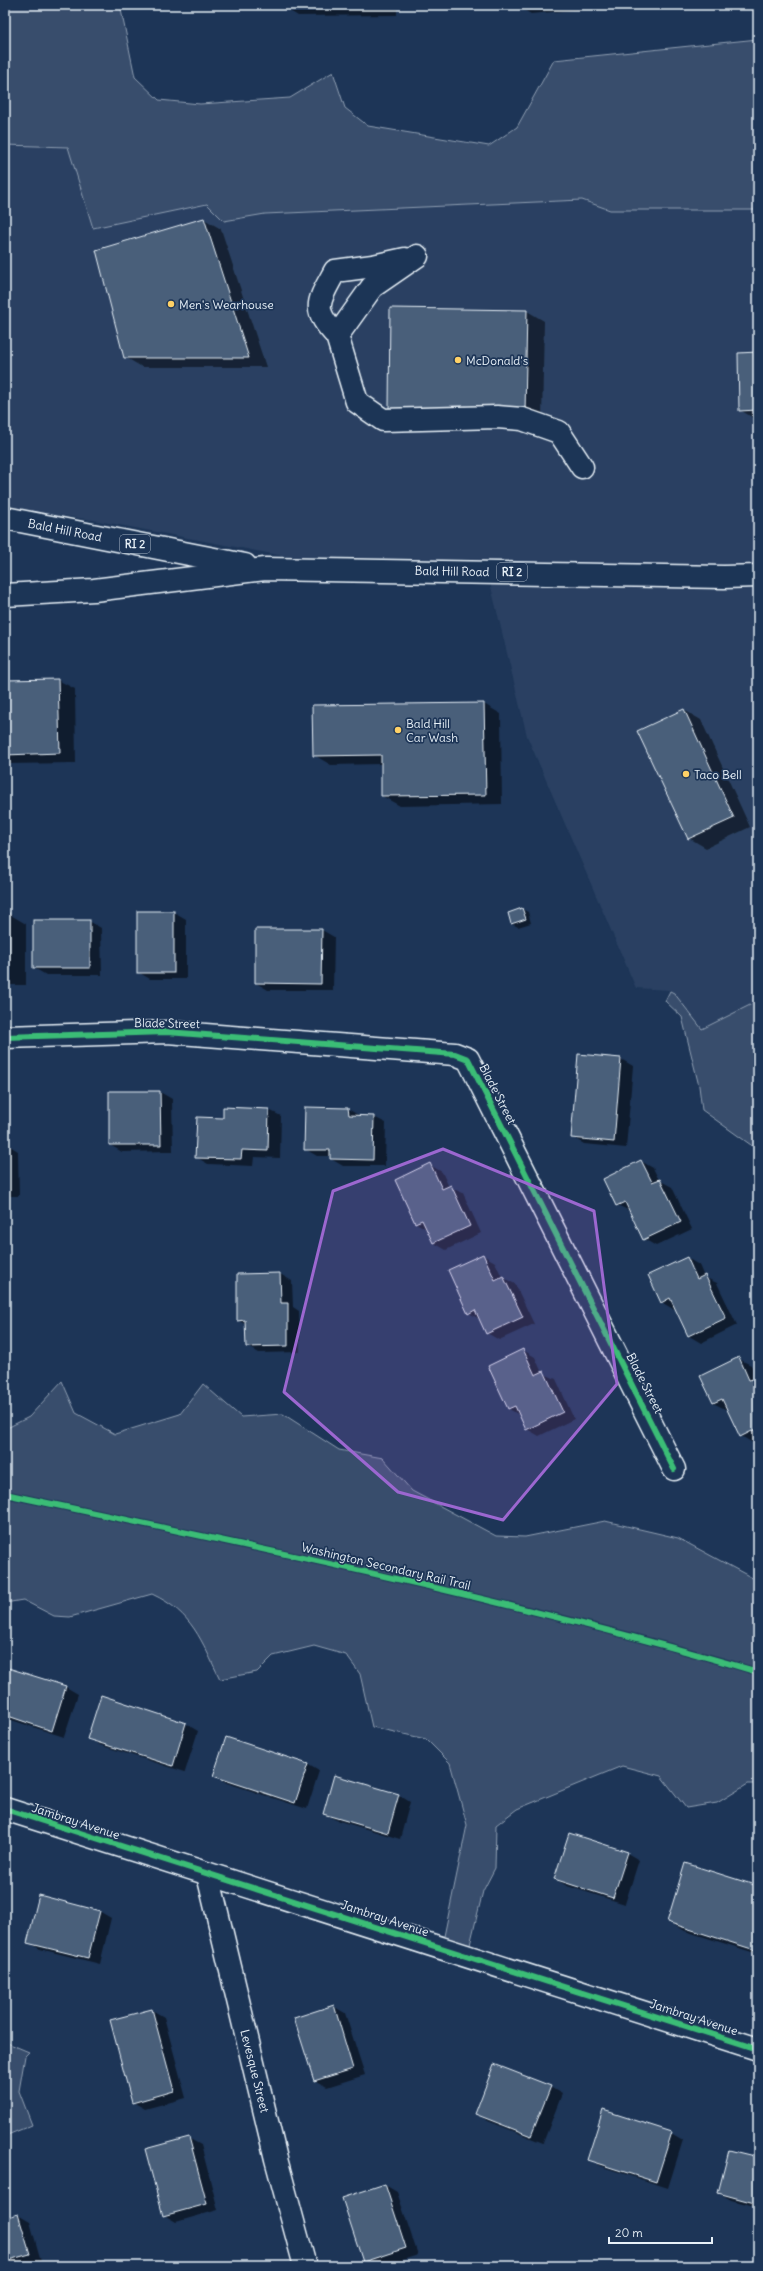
<svg xmlns="http://www.w3.org/2000/svg" width="763" height="2271" viewBox="0 0 763 2271" font-family="Delius,sans-serif">
<rect width="100%" height="100%" fill="#1d3557"/>
<filter id="ink" filterUnits="userSpaceOnUse"><feTurbulence type="fractalNoise" baseFrequency=".025" numOctaves="2"/><feDisplacementMap in="SourceGraphic" scale="8" xChannelSelector="R" yChannelSelector="G"/><feConvolveMatrix kernelMatrix="1 2 1 2 8 2 1 2 1" color-interpolation-filters="sRGB"/></filter>
<g filter="url(#ink)">
<!-- built -->
<polygon fill="#2a4162" points="5,145 68,147 93,228 207,204 224,221 265,214 582,200 610,210 758,210 758,1001 702,1030 674,993 668,990 636,988 527,736 488,574 326,564 93,520 5,508"/>
<!-- green -->
<g fill="#374d6c" stroke="#909fb2">
<polygon points="5,5 120,5 135,77 159,100 200,104 290,98 333,72 345,108 368,126 489,146 517,127 554,60 758,39 758,210 610,210 582,200 265,214 224,221 207,204 93,228 68,147 5,145"/>
<polygon points="670,991 674,993 702,1029 758,1001 758,1150 702,1110 699,1086 682,1017 665,1001"/>
<path d="M62 1381 76 1413 115 1434 180 1414 203 1384 241 1417 283 1414 339 1450 383 1458 412 1491 496 1536 525 1537 605 1521 678 1538 758 1581V1784H748L717 1803 686 1808 661 1776 622 1766 517 1809 496 1825 495 1868 483 1891 468 1953 442 1946 467 1825 450 1763 426 1739 372 1727 360 1674 346 1655 314 1646 273 1656 257 1672 220 1679C201 1640 193 1613 152 1594L70 1617 54 1616 23 1600 5 1603V1429L29 1417Z"/>
<polygon points="5,2042 29,2052 25,2056 19,2091 32,2125 5,2136"/>
</g>
<!-- shadow -->
<g fill="#0007">
<polygon points="280,5 397,5 397,15 298,16"/>
<polygon points="515,5 624,5 531,14"/>
<polygon points="204,219 221,229 266,367 142,367 125,357"/>
<polygon points="527,311 544,321 542,421 407,419"/>
<polygon points="758,353 758,420 757,420 740,410"/>
<polygon points="58,680 75,689 76,763 5,764 5,681"/>
<polygon points="484,704 501,714 502,804 400,806 382,796 382,764 331,765 314,755"/>
<polygon points="684,710 701,720 750,827 706,848 689,838"/>
<polygon points="522,909 528,912 531,923 518,927 512,924 509,913"/>
<polygon points="174,912 186,919 186,979 150,979 138,972"/>
<polygon points="5,914 9,914 26,924 26,985 5,985"/>
<polygon points="89,921 101,928 102,975 46,975 34,968"/>
<polygon points="322,930 334,937 333,990 268,990 256,983"/>
<polygon points="579,1055 621,1059 633,1066 626,1148 584,1144 572,1137"/>
<polygon points="160,1092 172,1099 173,1151 122,1152 110,1145"/>
<polygon points="224,1108 269,1110 281,1116 280,1158 254,1157 253,1166 208,1164 196,1157 224,1119"/>
<polygon points="306,1108 348,1109 360,1116 374,1117 386,1123 385,1166 343,1166 331,1159 331,1156 317,1156 305,1149"/>
<polygon points="5,1143 18,1151 19,1196 5,1196"/>
<polygon points="641,1161 653,1168 659,1180 672,1187 692,1229 656,1246 644,1239 630,1211 617,1205"/>
<polygon points="430,1165 442,1172 449,1187 463,1193 481,1233 446,1250 434,1243 428,1230 416,1223"/>
<polygon points="483,1255 495,1262 502,1277 515,1284 534,1324 499,1340 487,1333 481,1320 469,1313"/>
<polygon points="687,1258 699,1265 704,1277 717,1283 737,1325 701,1343 689,1336 676,1308 673,1309 661,1302"/>
<polygon points="280,1274 292,1281 293,1307 299,1311 300,1352 259,1353 247,1346 246,1325 238,1320"/>
<polygon points="523,1350 535,1357 542,1373 556,1379 574,1419 539,1436 527,1429 521,1416 509,1409"/>
<polygon points="739,1359 751,1365 758,1378 758,1441 753,1443 741,1436 728,1408 725,1409 713,1403"/>
<polygon points="5,1668 66,1687 78,1694 64,1737 5,1718"/>
<polygon points="102,1696 186,1724 198,1731 185,1772 100,1745 88,1738"/>
<polygon points="307,1764 319,1771 307,1809 227,1783 215,1776"/>
<polygon points="399,1795 410,1802 400,1839 336,1820 324,1814"/>
<polygon points="627,1853 639,1860 625,1904 567,1886 555,1879"/>
<polygon points="758,1887 758,1954 685,1931 668,1922"/>
<polygon points="99,1911 111,1918 100,1964 40,1949 28,1942"/>
<polygon points="333,2006 345,2013 365,2075 327,2087 314,2080"/>
<polygon points="152,2010 164,2017 186,2098 145,2109 133,2102 112,2021"/>
<polygon points="550,2087 562,2094 543,2143 488,2121 476,2114"/>
<polygon points="671,2133 683,2140 668,2188 600,2166 588,2159"/>
<polygon points="188,2138 201,2145 218,2210 176,2222 164,2215"/>
<polygon points="758,2158 758,2207 731,2200 719,2193"/>
<polygon points="385,2185 397,2192 418,2255 384,2266 372,2266 364,2261"/>
<polygon points="18,2215 30,2222 41,2261 22,2266 5,2266 5,2219"/>
</g>
<!-- building -->
<g fill="#495e7a" stroke="#e8f1f8">
<polygon points="279,5 381,5 381,6 279,7"/>
<polygon points="204,218 249,358 124,358 96,250"/>
<polygon points="390,308 527,310 525,412 389,409"/>
<polygon points="758,352 758,410 739,411 738,353"/>
<polygon points="58,679 60,753 5,755 5,680"/>
<polygon points="484,703 486,795 381,796 381,755 313,756 312,705"/>
<polygon points="684,709 734,818 688,839 637,731"/>
<polygon points="522,908 526,919 511,924 508,913"/>
<rect x="137" y="911" width="37" height="62"/>
<rect x="5" y="913" width="4" height="63"/>
<rect x="33" y="920" width="57" height="48"/>
<polygon points="255,929 322,929 321,984 255,983"/>
<polygon points="578,1054 621,1058 614,1142 571,1138"/>
<polygon points="109,1091 160,1091 161,1145 109,1145"/>
<polygon points="223,1107 269,1109 268,1151 242,1150 241,1159 195,1158 197,1117 223,1118"/>
<polygon points="305,1107 348,1108 349,1115 374,1116 373,1160 330,1159 330,1150 304,1150"/>
<polygon points="641,1160 652,1182 660,1179 681,1222 643,1240 625,1202 616,1206 603,1179"/>
<polygon points="430,1163 442,1189 451,1185 470,1226 433,1243 422,1220 415,1223 395,1180"/>
<polygon points="483,1254 495,1280 503,1276 523,1317 486,1334 475,1310 468,1314 448,1270"/>
<polygon points="687,1257 697,1279 705,1275 726,1318 688,1336 670,1298 661,1303 648,1275"/>
<polygon points="280,1273 281,1303 288,1303 288,1346 246,1347 245,1320 237,1321 237,1274"/>
<polygon points="523,1349 535,1375 544,1371 563,1412 526,1430 515,1406 508,1409 488,1366"/>
<polygon points="739,1357 749,1380 758,1378 758,1428 740,1437 722,1399 713,1403 700,1376"/>
<polygon points="5,1667 66,1686 52,1731 5,1715"/>
<polygon points="101,1695 186,1723 173,1766 87,1739"/>
<polygon points="226,1737 308,1764 295,1803 213,1776"/>
<polygon points="334,1775 399,1794 388,1833 323,1814"/>
<polygon points="569,1833 628,1852 613,1898 554,1879"/>
<polygon points="685,1863 758,1886 758,1951 667,1922"/>
<polygon points="39,1895 100,1911 88,1958 27,1943"/>
<polygon points="334,2005 353,2069 314,2081 294,2018"/>
<polygon points="152,2009 174,2091 132,2103 110,2020"/>
<polygon points="494,2064 551,2086 531,2136 475,2114"/>
<polygon points="603,2110 672,2132 656,2182 587,2160"/>
<polygon points="189,2137 207,2204 163,2216 145,2149"/>
<polygon points="729,2150 758,2157 758,2204 718,2193"/>
<polygon points="385,2184 406,2248 363,2262 342,2198"/>
<polygon points="18,2214 30,2254 5,2261 5,2218"/>
</g>
<g fill="none" stroke-linecap="round" stroke-linejoin="round">
<defs>
<g id="minor">
<polyline points="417,256 372,287 337,336 357,402 383,420 497,417 522,419 559,432 582,467"/>
<path d="M337 336C310 308 319 301 335 271L373 266 405 259"/>
<polyline points="5,1037 167,1032 455,1054 468,1059 674,1469"/>
<polyline points="5,1809 758,2049"/>
<polyline points="208,1875 276,2159 305,2266"/>
</g>
<g id="major">
<polyline points="5,518 245,565"/>
<polyline points="5,595 94,590 265,569 724,577 758,576"/>
</g>
</defs>
<!-- minor casing -->
<use href="#minor" stroke="#e8f1f8" stroke-width="25"/>
<!-- major casing -->
<use href="#major" stroke="#e8f1f8" stroke-width="25"/>
<!-- minor -->
<use href="#minor" stroke="#1d3557" stroke-width="22"/>
<!-- major -->
<use href="#major" stroke="#1d3557" stroke-width="22"/>
<defs>
<g id="cycleway">
<polyline points="5,1037 167,1032 455,1054 468,1059 674,1469"/>
<path d="M5 1494C257 1548 511 1599 758 1672"/>
<polyline points="5,1809 758,2049"/>
</g>
</defs>
<!-- cycleway casing -->
<use href="#cycleway" stroke="#1d3557" stroke-width="8"/>
<!-- cycleway -->
<use href="#cycleway" stroke="#3abd76" stroke-width="6"/>
</g>
</g>
<!-- marked area -->
<path fill="#9c67d0" fill-opacity="0.2" stroke="#9c67d0" stroke-width="3" stroke-linejoin="round" d="M443 1149 594 1211 617 1384 503 1520 398 1492 284 1392 333 1191Z"/>
<!-- markers -->
<g fill="#ffd166" stroke="#1d3557" stroke-width="1.5">
<circle cx="171" cy="304" r="4"/>
<circle cx="458" cy="360" r="4"/>
<circle cx="398" cy="730" r="4"/>
<circle cx="686" cy="774" r="4"/>
</g>
<g text-anchor="middle" dominant-baseline="central" stroke-width="3.5" stroke-linejoin="round" paint-order="stroke">
<!-- shield labels -->
<g fill="#1d3557" stroke="#abb9c8" stroke-width="1">
<rect x="120" y="535" width="30" height="18" rx="3"/>
<rect x="497" y="563" width="30" height="18" rx="3"/>
</g>
<g font-size="11" font-weight="bold" fill="#e8f1f8">
<text x="135" y="544">RI 2</text>
<text x="512" y="572">RI 2</text>
</g>
<!-- poi labels -->
<g font-size="12" fill="#e8f1f8" stroke="#1d3557" text-anchor="start">
<text x="179" y="304">Men's Wearhouse</text>
<text x="466" y="360">McDonald's</text>
<text x="406" y="723">Bald Hill<tspan x="406" dy="14">Car Wash</tspan></text>
<text x="694" y="774">Taco Bell</text>
</g>
<!-- street labels -->
<g font-size="12" fill="#e8f1f8" stroke="#1d3557">
<text transform="translate(65 530) rotate(11)">Bald Hill Road</text>
<text transform="translate(452 571) rotate(1)">Bald Hill Road</text>
<text transform="translate(167 1023) rotate(1)">Blade Street</text>
<text transform="translate(498 1094) rotate(63)">Blade Street</text>
<text transform="translate(645 1383) rotate(63)">Blade Street</text>
<text transform="translate(386 1566) rotate(13)">Washington Secondary Rail Trail</text>
<text transform="translate(76 1821) rotate(18)">Jambray Avenue</text>
<text transform="translate(385 1918) rotate(18)">Jambray Avenue</text>
<text transform="translate(694 2017) rotate(18)">Jambray Avenue</text>
<text transform="translate(255 2071) rotate(76)">Levesque Street</text>
</g>
</g>
<!-- margin -->
<rect width="763" height="2271" fill="none" stroke="#1d3557" stroke-width="20"/>
<rect x="10" y="10" width="743" height="2251" fill="none" stroke="#e8f1f8" stroke-width="1.5" filter="url(#ink)"/>
<!-- scale -->
<path d="M609 2237v6h103v-6" fill="none" stroke="#e8f1f8" stroke-width="2"/>
<text x="615" y="2237" font-size="12" fill="#e8f1f8" stroke="#1d3557" stroke-width="3" paint-order="stroke">20 m</text>
</svg>
